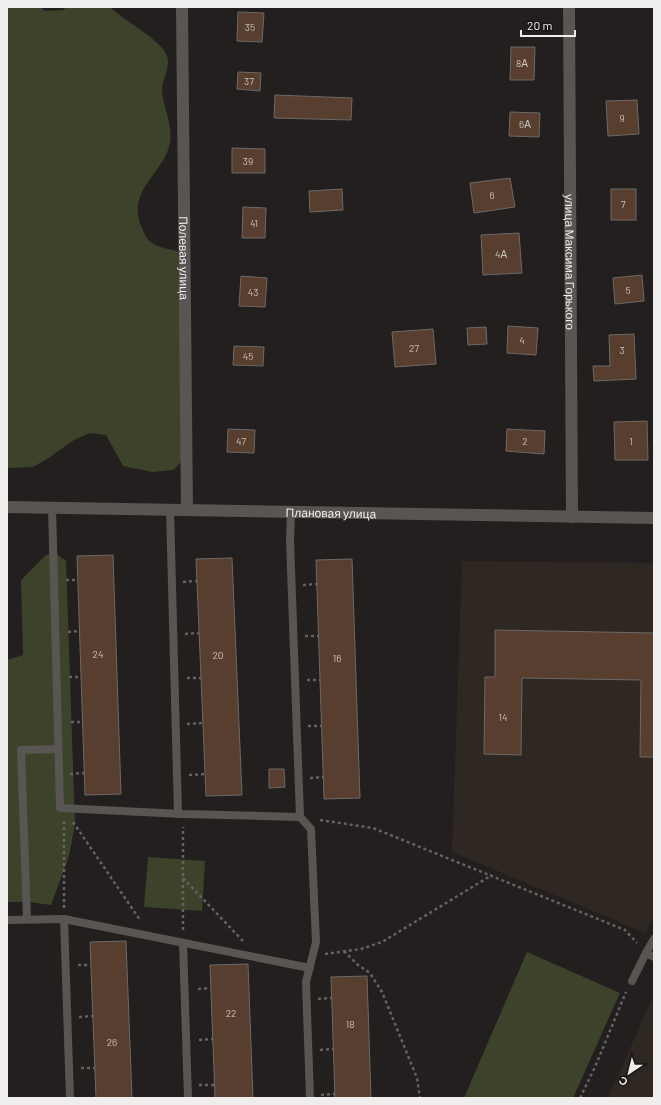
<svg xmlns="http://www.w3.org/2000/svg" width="661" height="1105" viewBox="0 0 661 1105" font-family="Barlow,sans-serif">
<rect width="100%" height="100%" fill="#221f1e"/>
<!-- built -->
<g fill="#2f2722">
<polygon points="462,561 654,563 654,918 645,933 452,852"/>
<polygon points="654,994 654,1098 608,1098"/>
</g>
<!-- green -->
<g fill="#3d432b">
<path d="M7 7H41L45 11 63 10 67 7H110C124 21 161 39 167 56 171 68 161 81 162 92 164 109 173 126 170 143 163 175 127 189 141 226 143 229 144 234 146 237 152 247 168 249 178 251L185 458 173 470 152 472 123 466 106 435 90 433 74 440 47 459 33 467 7 468Z"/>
<polygon points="55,553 66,561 75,824 69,856 51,905 29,902 7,902 7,660 23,655 21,580 46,555"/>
<polygon points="148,857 205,861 202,911 144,907"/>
<polygon points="527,952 620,993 573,1098 464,1098"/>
</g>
<!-- building -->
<g fill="#573e2f" stroke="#6d6a68">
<polygon points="238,12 264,13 262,42 237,41"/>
<polygon points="511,47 535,47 534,80 510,80"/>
<polygon points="238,72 261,73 260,91 237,89"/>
<polygon points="275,95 352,98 351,120 274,118"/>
<polygon points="637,100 639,134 608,136 606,101"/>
<polygon points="510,112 540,113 539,137 509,136"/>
<polygon points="232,148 265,149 265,173 232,173"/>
<polygon points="510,178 515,207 474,213 470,183"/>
<polygon points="342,189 343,210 310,212 309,191"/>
<rect x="611" y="189" width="25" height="31"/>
<polygon points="243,207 266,208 265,238 242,238"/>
<polygon points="519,233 522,273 483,275 481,235"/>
<polygon points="642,275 644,301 615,304 613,278"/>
<polygon points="241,276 267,278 265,307 239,306"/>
<polygon points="508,326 538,328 536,355 507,353"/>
<polygon points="486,327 487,344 468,345 467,328"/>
<polygon points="433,329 436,364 395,367 392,332"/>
<polygon points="634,334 636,379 594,381 593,366 610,366 609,335"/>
<polygon points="234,346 264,347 263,366 233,365"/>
<polygon points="647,421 648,460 615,460 614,422"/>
<polygon points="228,429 255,430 254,453 227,452"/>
<polygon points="507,429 545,431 544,454 506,451"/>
<polygon points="113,555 121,794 85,795 77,556"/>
<polygon points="232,558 242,795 206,796 196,559"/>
<polygon points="352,559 360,798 324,799 316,560"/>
<polygon points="495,630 654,633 654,757 640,757 641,680 522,678 521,755 484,754 485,677 495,677"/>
<polygon points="269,769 284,769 285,787 269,788"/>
<polygon points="126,941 132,1098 96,1098 90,942"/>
<polygon points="248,964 253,1098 215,1098 210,965"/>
<polygon points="367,976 371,1098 335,1098 331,977"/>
</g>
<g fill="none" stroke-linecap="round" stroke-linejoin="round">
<!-- path -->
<g stroke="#656261" stroke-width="2.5" stroke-dasharray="3 3" stroke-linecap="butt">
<polyline points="66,580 78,580"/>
<polyline points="183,582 197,581"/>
<polyline points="303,585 317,584"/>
<polyline points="68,632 80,631"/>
<polyline points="185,634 199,633"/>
<polyline points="305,636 319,636"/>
<polyline points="69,677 81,677"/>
<polyline points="187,678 201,678"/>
<polyline points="307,680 320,680"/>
<polyline points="71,722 82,722"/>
<polyline points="187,724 203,723"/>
<polyline points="308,726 322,726"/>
<polyline points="70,774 84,773"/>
<polyline points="189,775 205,774"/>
<polyline points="310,778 324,777"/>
<polyline points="320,820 373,828 625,930 637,943"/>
<polyline points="73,822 140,920"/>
<polyline points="183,878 243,941"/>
<polyline points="64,908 64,821"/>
<polyline points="183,930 183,827"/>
<polyline points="344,951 358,965 370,973 382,992 417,1078 420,1098"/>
<polyline points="325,954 361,949 382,942 492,875"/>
<polyline points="78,965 91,965"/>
<polyline points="198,989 211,988"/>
<polyline points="318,999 332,998"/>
<polyline points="79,1017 93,1016"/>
<polyline points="199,1040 213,1039"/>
<polyline points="320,1050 333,1049"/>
<polyline points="81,1068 95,1068"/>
<polyline points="199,1085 215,1085"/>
<polyline points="321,1095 335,1094"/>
<polyline points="580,1098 595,1067 626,992"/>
</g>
<!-- service -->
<g stroke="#585553" stroke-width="8">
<polyline points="52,507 60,808 183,814 300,817"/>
<polyline points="170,509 178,814"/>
<polyline points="291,512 290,541 300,817 311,829 316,942 306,982 310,1098"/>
<polyline points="27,919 21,750 58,749"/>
<polyline points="64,919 70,1098"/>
<polyline points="7,920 64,919 310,968"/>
<polyline points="654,939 646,953 654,957"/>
<polyline points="183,943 188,1098"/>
<polyline points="632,981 646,953"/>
</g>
<!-- minor -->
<g stroke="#585553" stroke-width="12">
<path id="s1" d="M182 7 187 510"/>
<path id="s2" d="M569 7 572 517"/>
</g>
<!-- tertiary -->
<path stroke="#585553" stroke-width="12" id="s3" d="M7 507 654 518"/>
</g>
<g text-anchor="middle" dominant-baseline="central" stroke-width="3.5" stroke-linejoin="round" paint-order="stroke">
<!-- number labels -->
<g font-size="10" fill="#cac2be">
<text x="250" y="27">35</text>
<text x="522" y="63">8А</text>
<text x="249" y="81">37</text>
<text x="622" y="118">9</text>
<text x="525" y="124">6А</text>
<text x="248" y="161">39</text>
<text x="492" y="195">6</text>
<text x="623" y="204">7</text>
<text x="254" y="223">41</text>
<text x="501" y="254">4А</text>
<text x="628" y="290">5</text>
<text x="253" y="292">43</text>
<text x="522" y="340">4</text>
<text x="414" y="348">27</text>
<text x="622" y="350">3</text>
<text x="248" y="356">45</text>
<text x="241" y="441">47</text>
<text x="525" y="441">2</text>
<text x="631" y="441">1</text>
<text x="98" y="654">24</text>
<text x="218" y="655">20</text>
<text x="337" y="658">16</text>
<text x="503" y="717">14</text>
<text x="231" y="1013">22</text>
<text x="350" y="1024">18</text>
<text x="112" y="1042">26</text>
</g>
<!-- street labels -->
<g font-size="12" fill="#f0eeed" stroke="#191615">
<text stroke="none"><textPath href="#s1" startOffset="251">Полевая улица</textPath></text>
<text stroke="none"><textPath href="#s2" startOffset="255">улица Максима Горького</textPath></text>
<text stroke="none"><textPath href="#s3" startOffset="324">Плановая улица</textPath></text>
</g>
</g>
<!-- border -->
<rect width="661" height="1105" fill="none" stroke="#f0eeed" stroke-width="16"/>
<!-- north arrow -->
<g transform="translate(629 1073) rotate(215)" stroke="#191615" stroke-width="3" paint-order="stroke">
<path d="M0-3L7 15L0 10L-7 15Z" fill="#f0eeed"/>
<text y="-6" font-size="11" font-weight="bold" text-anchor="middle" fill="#f0eeed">С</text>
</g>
<!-- scale -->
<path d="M521 30v6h54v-6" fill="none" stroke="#f0eeed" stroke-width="2"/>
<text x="527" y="30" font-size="12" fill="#f0eeed" stroke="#191615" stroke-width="3" paint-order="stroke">20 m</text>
</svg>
